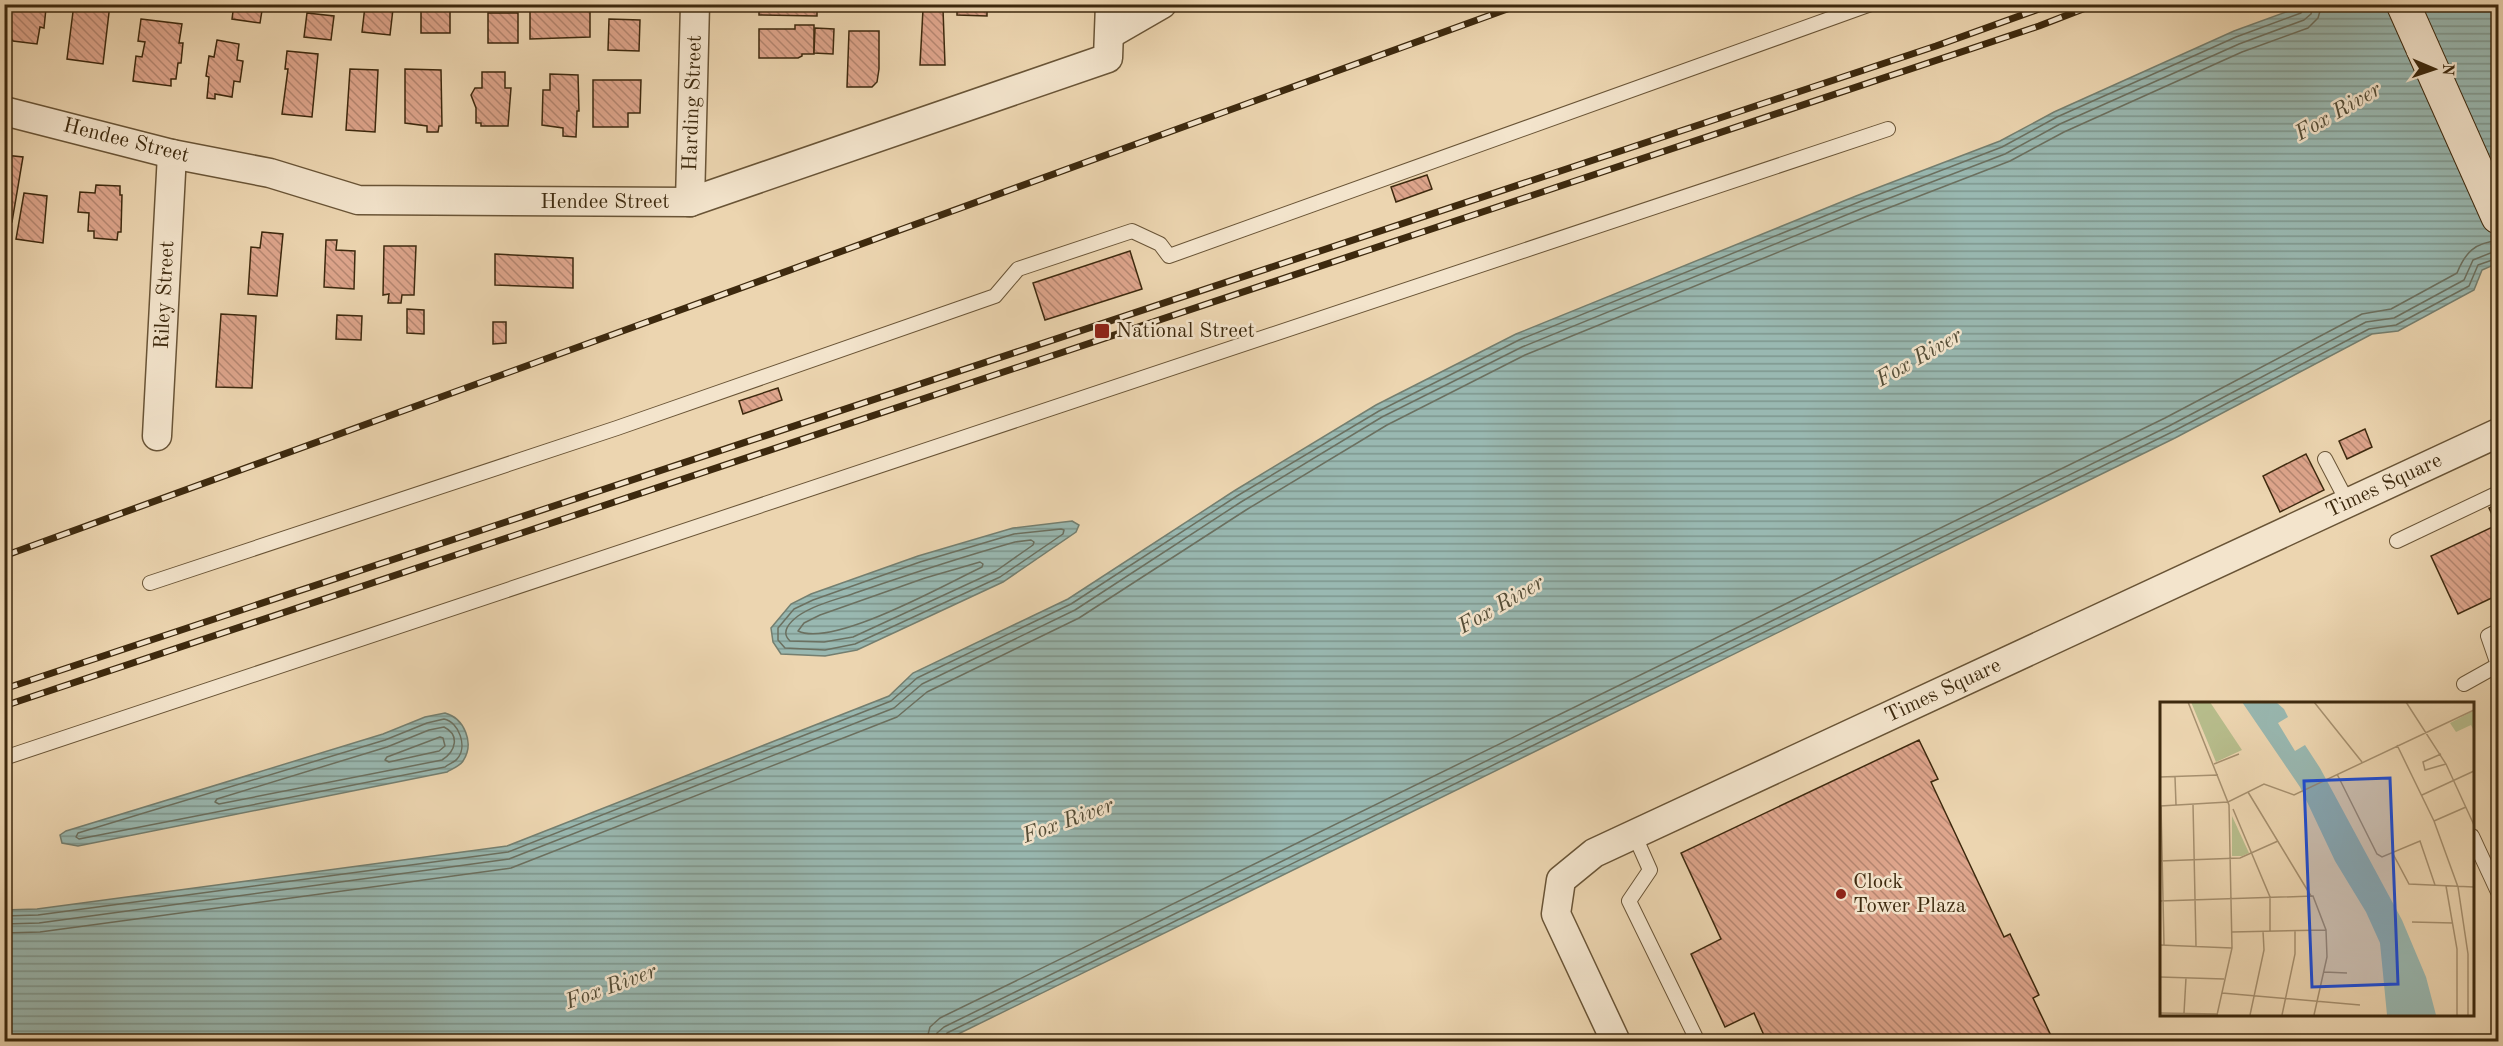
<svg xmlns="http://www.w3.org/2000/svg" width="2503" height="1046" viewBox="0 0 2503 1046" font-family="'Old Standard TT',serif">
<defs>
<pattern id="water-rules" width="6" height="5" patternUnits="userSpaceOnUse" patternTransform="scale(1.5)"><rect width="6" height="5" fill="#99b8b1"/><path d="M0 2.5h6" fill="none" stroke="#7e968e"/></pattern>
<pattern id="building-back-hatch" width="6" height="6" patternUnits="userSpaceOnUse" patternTransform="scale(1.5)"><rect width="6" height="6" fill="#dea58c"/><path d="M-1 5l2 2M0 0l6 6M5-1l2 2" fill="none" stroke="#b58671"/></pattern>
</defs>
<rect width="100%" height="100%" fill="#ecd5b0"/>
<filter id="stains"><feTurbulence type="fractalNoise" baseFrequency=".00333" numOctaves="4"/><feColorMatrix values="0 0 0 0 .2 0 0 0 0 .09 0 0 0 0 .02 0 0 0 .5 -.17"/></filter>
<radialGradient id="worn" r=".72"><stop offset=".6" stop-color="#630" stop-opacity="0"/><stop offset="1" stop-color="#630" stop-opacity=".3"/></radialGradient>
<!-- water -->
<g fill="url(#water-rules)" stroke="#747f70" stroke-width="1.5">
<polygon points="2305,5 2498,5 2498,263 2482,270 2474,290 2398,331 2372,334 2175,438 944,1041 5,1041 4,910 37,909 507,846 889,696 913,673 1068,599 1234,491 1376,405 1516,334 1856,196 2000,141 2054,112 2234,31"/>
<polygon points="1072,521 1079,525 1076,532 1003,582 857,650 825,656 781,654 773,642 771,628 791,604 811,594 918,556 1013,528"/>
<path d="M445 713C464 718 475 743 463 761 460 766 452 769 447 772L78 846 62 843 60 835 66 831 383 734 425 717Z"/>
</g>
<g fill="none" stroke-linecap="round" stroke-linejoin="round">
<!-- shore -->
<g stroke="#6b7060" stroke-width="1.5">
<polygon points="1061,529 1064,530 1063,534 1000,577 855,644 825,650 785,648 778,640 778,628 794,609 813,600 920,562 1014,534"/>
<path d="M1031 540 1034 542 1033 545 996 571 853 637 824 642 790 641C780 632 790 622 798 616 815 604 839 599 858 592 910 574 962 557 1015 542Z"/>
<path d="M980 562 983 564 982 567C946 584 833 648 798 631L804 623 820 615 925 578Z"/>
<path d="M444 719C459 722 468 747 457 759 455 762 448 764 445 767L79 839 76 837 78 833 385 740 427 723Z"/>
<path d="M444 727C460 735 456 751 442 760L219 804 215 802 217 799 387 747 429 730Z"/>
<polygon points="440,737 443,738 445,746 439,751 389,762 385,760 387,757"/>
<polyline points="4,916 38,915 508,852 891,701 917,678 1071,604 1237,496 1379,411 1519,340 1859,202 2002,147 2057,117 2236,37 2301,13 2305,4"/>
<polyline points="4,924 39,923 509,859 894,708 922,684 1075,610 1241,502 1382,417 1522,347 1861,209 2005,154 2060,124 2239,44 2304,20 2311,14 2313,4"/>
<polyline points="4,933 40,932 511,868 897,717 927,692 1079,618 1246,510 1387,425 1525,355 1865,217 2010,161 2064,132 2242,52 2308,28 2318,18 2322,4"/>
<path d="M926 1042 930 1027 940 1018 2165 418 2362 314 2391 309 2457 273C2465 253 2475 242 2498 241"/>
<polyline points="935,1042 937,1033 944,1027 2169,426 2366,322 2394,318 2464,280 2473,260 2498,250"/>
<polyline points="943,1042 947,1033 2172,432 2369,329 2396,325 2469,286 2478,265 2498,258"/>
</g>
</g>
<!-- building -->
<g fill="url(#building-back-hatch)" stroke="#3d290e" stroke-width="1.5">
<polygon points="7,4 43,4 43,7 46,8 44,28 40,27 37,44 13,41 10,37 10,31 6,30 7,25 5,25"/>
<polygon points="74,4 110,4 103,64 67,59"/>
<polygon points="234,4 263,4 260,23 232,19"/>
<polygon points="759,4 817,4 817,16 759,15"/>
<polygon points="957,4 987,4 987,16 957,15"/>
<rect x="421" y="5" width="29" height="28"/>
<polygon points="365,6 393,9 390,35 362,32"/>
<polygon points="530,9 590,10 590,37 530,39"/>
<polygon points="923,9 943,9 945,65 920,65"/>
<polygon points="307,13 334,16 331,40 304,37"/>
<rect x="488" y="13" width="30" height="30"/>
<polygon points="141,19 182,24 179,43 183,43 181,63 178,63 176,79 171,79 171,86 133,81 136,56 142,57 145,42 138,41"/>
<polygon points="609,19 640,20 639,51 608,50"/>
<polygon points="795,25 814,25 814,54 802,54 802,56 798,58 759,58 759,29 795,29"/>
<polygon points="815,28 834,29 833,54 814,53"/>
<polygon points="849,31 879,31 879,69 877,82 872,87 847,87"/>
<polygon points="217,40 239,44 237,60 243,61 240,82 234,81 232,97 215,94 215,99 207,98 209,77 206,76 209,56 214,57"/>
<polygon points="287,51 318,54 312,117 282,114 288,69 285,69"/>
<polygon points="350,69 378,70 375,132 346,130"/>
<polygon points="405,69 441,70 442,126 439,126 438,132 427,132 427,126 405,123"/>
<polygon points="482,72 505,72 505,88 511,88 508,126 481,126 481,123 476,123 476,108 471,95 475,88 482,88"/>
<polygon points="550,74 578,75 579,111 577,111 576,137 563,136 563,128 542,125 543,90 550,90"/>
<polygon points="593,80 641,80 640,113 628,113 628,127 593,127"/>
<polygon points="4,155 23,157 12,222 4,221"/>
<polygon points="1427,175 1432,189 1396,202 1391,187"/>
<polygon points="96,185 120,186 120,195 122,195 121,232 118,232 117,240 94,238 94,231 88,231 89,213 78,212 80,192 95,193"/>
<polygon points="24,193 47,196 43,243 16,239"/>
<polygon points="262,232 283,234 277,296 248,294 251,247 260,248"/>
<polygon points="326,240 337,240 336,250 355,251 354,289 324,287"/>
<polygon points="384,246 416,246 414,295 402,295 401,303 388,303 389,294 383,295"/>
<polygon points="1130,251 1142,289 1045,320 1033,283"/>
<polygon points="495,254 573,258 573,288 495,285"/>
<polygon points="407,309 424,310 424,334 407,333"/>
<polygon points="221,314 256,316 252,388 216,387"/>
<polygon points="337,315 362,316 361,340 336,339"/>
<polygon points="493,322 506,322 506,343 493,344"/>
<polygon points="778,388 782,400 743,414 739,401"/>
<polygon points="2365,429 2372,447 2347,459 2339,441"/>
<polygon points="2306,454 2324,490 2280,512 2263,476"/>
<polygon points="2498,504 2498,595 2458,614 2431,556 2497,525 2489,508"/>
<polygon points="1919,740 1938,779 1931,782 2004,937 2010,934 2039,995 2033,998 2054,1042 1767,1042 1754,1013 1725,1027 1691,954 1721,939 1681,853"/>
</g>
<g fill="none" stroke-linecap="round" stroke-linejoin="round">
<defs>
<g id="lane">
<polyline points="2325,459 2348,503"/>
<polyline points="2397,541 2498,493"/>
<polyline points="150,583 617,428 995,296 1018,269 1132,231 1160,244 1169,256 1871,4"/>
<polyline points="2464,684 2498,665 2488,636 2498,631"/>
<polyline points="4,758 1888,129"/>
<polyline points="1634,834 1650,870 1629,901 1698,1042"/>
<polyline points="2472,836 2498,892"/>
</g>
<g id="street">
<polyline points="1110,34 1162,4"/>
<polyline points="4,111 172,154 270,173 358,200 690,202 1108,58 1110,4"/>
<polyline points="690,202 695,4"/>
<polyline points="157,436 172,154"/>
<polyline points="1616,1042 1556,914 1561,880 1594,853 2498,433"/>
</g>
<polyline id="secondary" points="2403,4 2498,217"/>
</defs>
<!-- lane casing -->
<use href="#lane" stroke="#695436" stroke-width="16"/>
<!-- street casing -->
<use href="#street" stroke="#695436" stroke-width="31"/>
<!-- secondary casing -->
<use href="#secondary" stroke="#3d290e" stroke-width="35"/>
<!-- lane -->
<use href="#lane" stroke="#f3e4cc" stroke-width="14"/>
<!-- street -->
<use href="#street" stroke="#f3e4cc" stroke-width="28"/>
<!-- secondary -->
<use href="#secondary" stroke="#f3e4cc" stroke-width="33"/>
<defs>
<g id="rail">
<polyline points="4,556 1521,4"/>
<polyline points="4,689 1936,46 2053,4"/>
<polyline points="4,706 2039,26 2096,4"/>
</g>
</defs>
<!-- rail casing -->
<use href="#rail" stroke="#3d290e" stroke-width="7"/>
<!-- rail -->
<use href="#rail" stroke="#f3e4cc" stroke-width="4.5" stroke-dasharray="14" stroke-linecap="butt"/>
</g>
<!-- markers -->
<g fill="#8f2418" stroke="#f3e4cc" stroke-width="2">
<rect x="1094" y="323" width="16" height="16" rx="3"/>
<circle cx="1841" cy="894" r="6"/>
</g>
<g text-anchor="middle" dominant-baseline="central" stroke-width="5" stroke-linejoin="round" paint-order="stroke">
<!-- street labels -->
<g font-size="21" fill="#3d290e" stroke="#f3e4cc">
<text transform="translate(693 103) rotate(-88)">Harding Street</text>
<text transform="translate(126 141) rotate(14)">Hendee Street</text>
<text x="605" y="202">Hendee Street</text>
<text transform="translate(165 295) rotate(-87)">Riley Street</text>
<text transform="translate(2384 486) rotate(-25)">Times Square</text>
<text transform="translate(1943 691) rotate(-25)">Times Square</text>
</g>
<!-- poi labels -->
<g font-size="21" fill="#3d290e" stroke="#f3e4cc" text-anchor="start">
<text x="1116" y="331">National Street</text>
<text x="1853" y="882">Clock<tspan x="1853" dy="24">Tower Plaza</tspan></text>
</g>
<!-- water labels -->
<g font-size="22" font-style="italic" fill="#544d37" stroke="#f3e4cc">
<text transform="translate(2338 112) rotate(-30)">Fox River</text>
<text transform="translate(1919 358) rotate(-30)">Fox River</text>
<text transform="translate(1501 605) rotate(-30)">Fox River</text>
<text transform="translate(1068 821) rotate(-20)">Fox River</text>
<text transform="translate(611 987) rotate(-20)">Fox River</text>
</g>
</g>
<!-- overview -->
<g transform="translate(2160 702)">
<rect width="314" height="314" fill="#ecd5b0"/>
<path d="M31 0H50L82 48 56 60ZM313 9V27L311 23 296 30 290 21ZM72 114 89 151 82 154H72Z" fill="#b7bd8c"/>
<path d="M82 0H116L124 7 128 15 118 21 135 49 145 43 160 66 242 218 266 275 276 313H227L220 241 206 210 175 159 140 85Z" fill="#99b8b1"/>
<path fill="none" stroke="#a6906f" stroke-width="1.5" d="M28 0 69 103 72 246 57 313M154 0 202 60M246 0 286 62 314 123M237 43 274 119 298 185 308 252V313M281 52 263 60 265 68 286 62M54 62 79 52M177 72 217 152 222 155 260 139 275 183M0 75 58 73M15 75 16 103M88 90 151 194M262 93 314 69M33 102 36 244M0 104 68 100 104 82 134 93 314 8M1 104 4 243M73 107 110 195V229M274 119 306 105M232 150 249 182 314 185M0 159 80 156 118 139M286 184 297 247V313M0 199 153 194 166 228 167 255 154 313M252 220 293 221M72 230 166 228M0 243 72 246M164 270 187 271M0 275 64 277M62 291 200 303M0 311 57 312M24 311 26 276M90 313 104 248 103 229M122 313 135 252V228"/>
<path fill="#1d4ed8" fill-opacity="0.15" stroke="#1d4ed8" stroke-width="3" d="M230 76 238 282 152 285 144 79Z"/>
<rect width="314" height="314" fill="none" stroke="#3d290e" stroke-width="3"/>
</g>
<!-- margin -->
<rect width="2503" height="1046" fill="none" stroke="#ecd5b0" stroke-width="24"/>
<rect x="6" y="6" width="2491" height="1034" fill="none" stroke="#3d290e" stroke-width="3"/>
<rect x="12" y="12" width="2479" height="1022" fill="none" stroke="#3d290e" stroke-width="1.5"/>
<!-- north arrow -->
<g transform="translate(2434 69) rotate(92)" stroke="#f3e4cc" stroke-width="4.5" paint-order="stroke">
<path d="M0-4.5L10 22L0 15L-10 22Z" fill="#3d290e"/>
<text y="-9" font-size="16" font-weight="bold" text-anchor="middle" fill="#3d290e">N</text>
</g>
<rect width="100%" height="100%" filter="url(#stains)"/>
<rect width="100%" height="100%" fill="url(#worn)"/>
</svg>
